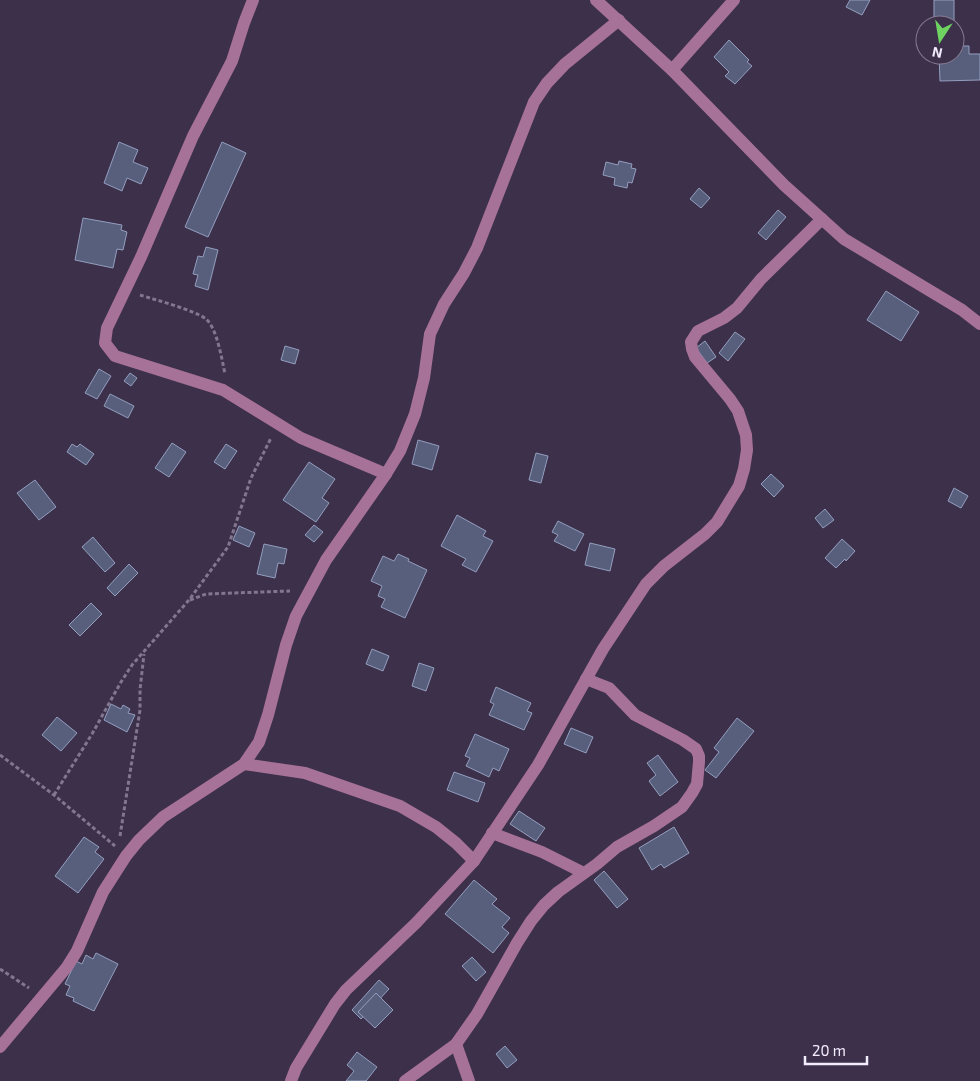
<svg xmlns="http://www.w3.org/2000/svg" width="980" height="1081" viewBox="0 0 980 1081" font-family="'Exo 2',sans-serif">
<rect width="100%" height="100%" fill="#3d304b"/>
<!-- building -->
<g fill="#575f7d" stroke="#949ebe">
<polygon points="850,0 870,0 862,15 846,7"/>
<rect x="934" y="0" width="20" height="25"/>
<polygon points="729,40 749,60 747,62 752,66 735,84 725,76 729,72 714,57"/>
<polygon points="955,46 969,46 969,54 980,54 980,80 940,81 939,55 955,55"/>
<polygon points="119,142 138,150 133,162 148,168 141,184 127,178 122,191 104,183"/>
<polygon points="222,142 246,153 208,237 185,227"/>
<polygon points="619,161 632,164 631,168 636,169 632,183 628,182 627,188 614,185 615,178 603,175 606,162 618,165"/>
<polygon points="699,188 710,198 701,208 690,199"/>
<polygon points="778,210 786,217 766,240 758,233"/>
<polygon points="83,218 122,225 121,230 127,232 123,250 117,249 113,268 75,260"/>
<polygon points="206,247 218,250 208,290 195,286 198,275 193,274 198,256 203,257"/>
<polygon points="886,291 919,312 901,341 867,320"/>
<polygon points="735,332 745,339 728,361 719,353"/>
<polygon points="705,341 716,357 707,363 696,348"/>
<polygon points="285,346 299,350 295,364 281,360"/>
<polygon points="99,369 111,376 97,399 85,393"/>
<polygon points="130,373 137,378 131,386 124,381"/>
<polygon points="110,394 134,406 128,418 104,406"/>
<polygon points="418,440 439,446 432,470 412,464"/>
<polygon points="172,443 186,452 169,477 155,468"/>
<polygon points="72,444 77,447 80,444 94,454 86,465 67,452"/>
<polygon points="226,444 237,451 225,469 214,462"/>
<polygon points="536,453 548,456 541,483 529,480"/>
<polygon points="309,462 335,479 322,498 329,503 316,522 283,500"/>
<polygon points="771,474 784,486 774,497 761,484"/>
<polygon points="35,480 56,507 39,520 17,493"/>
<polygon points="954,488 968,496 961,508 948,501"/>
<polygon points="825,509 834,520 823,528 815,518"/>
<polygon points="457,515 486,531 483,536 493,541 476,572 462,565 466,559 441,546"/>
<polygon points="558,521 584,534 575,551 554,541 558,535 552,532"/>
<polygon points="314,525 323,532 314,542 305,535"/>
<polygon points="239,526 255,533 249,547 233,540"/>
<polygon points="93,537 115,563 105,572 82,547"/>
<polygon points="842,539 855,551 846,561 845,559 836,568 825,558"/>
<polygon points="590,543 615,549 610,571 585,565"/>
<polygon points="264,544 287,549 284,564 278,563 275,578 257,574"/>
<polygon points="398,554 409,559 408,561 427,570 405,618 381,607 385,599 378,596 382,586 371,581 383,556 394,561"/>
<polygon points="129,564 138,573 115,596 107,588"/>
<polygon points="91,603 102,614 80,636 69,625"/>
<polygon points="372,649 389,656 383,671 366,664"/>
<polygon points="419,663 434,668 426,691 412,686"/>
<polygon points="496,687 531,703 527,711 532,713 524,730 489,715 494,704 490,702"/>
<polygon points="111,704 121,709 123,705 130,709 128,713 135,715 127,732 104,720"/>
<polygon points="57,717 77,733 61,751 42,735"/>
<polygon points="737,718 754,731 716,778 705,770 719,752 714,748"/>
<polygon points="571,728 593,737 586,753 564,744"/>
<polygon points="475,734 509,749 499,771 493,768 489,777 466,766 470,758 465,756"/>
<polygon points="658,755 678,782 660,796 649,781 656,775 647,763"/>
<polygon points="454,772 485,783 478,802 447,790"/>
<polygon points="519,811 545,828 536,841 510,824"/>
<polygon points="674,827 689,853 664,868 661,864 652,870 639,848"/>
<polygon points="84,837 99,847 95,852 104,859 78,893 55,876"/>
<polygon points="604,871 628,899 617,908 594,880"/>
<polygon points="474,880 497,899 492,904 510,918 502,927 509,933 493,953 445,914"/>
<polygon points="96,953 118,964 94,1011 73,1001 74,998 66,995 70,986 65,984 76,961 82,964 86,955 93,959"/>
<polygon points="472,957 486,972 476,981 462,966"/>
<polygon points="379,980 389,989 361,1019 352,1010"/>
<polygon points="376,993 393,1010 375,1028 358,1012"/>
<polygon points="505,1046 517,1060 507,1068 496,1054"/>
<polygon points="357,1052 377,1067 366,1081 346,1081 354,1071 347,1065"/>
</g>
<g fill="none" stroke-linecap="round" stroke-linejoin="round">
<!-- path -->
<g stroke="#81778e" stroke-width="3" stroke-dasharray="4 2.5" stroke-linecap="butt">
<path d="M140 295C156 300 194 310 206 319 217 328 222 360 225 374"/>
<polyline points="190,600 206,594 290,591"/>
<polyline points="0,755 54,795 115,846"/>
<polyline points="54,795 92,734 121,682 132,665 189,600 228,547 251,478 271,438"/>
<polyline points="120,836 140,710 140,690 144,654"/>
<polyline points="0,969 29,988"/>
</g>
<!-- minor -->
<g stroke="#a77298" stroke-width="12">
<polyline points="253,0 244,23 232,61 193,136 141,257 107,328 105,343 115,356 223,390 301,438 386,474"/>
<polyline points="596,0 672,70 784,185 844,239 962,310 980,324"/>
<polyline points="672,70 734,0"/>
<polyline points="244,764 305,773 400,806 436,827 456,843 474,861"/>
<polyline points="492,833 542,852 584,873"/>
<polyline points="456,1044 469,1081"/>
<polyline points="0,1047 67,967 77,951 103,892 126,856 139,840 163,817 244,764 259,742 268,715 286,645 296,616 326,560 386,474 400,451 415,414 424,378 430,334 444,304 464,273 477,248 534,102 547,83 565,64 619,20"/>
<polyline points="291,1081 296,1068 335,1004 346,990 416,923 474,861 538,765 603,649 646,584 664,566 705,534 717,522 739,486 744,469 747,450 746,435 738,411 730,399 695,357 692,349 691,342 698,331 724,318 737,308 761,279 822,219"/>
<polyline points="405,1081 456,1044 477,1014 517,943 531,921 544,905 558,892 597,864 617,847 654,826 682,807 692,793 697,784 699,762 699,756 696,749 683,740 635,715 609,688 586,679"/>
</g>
</g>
<!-- north arrow -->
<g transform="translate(940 40) rotate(192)"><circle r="24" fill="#3d304b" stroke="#867b92"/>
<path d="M0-4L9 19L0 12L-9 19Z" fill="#6ed361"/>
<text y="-8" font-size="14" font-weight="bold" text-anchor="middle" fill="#f3ecfd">N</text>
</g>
<!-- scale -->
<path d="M805 1056v8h62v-8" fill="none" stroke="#f3ecfd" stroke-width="2.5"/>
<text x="812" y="1056" font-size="15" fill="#f3ecfd" stroke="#3d304b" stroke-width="4" paint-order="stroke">20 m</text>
</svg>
